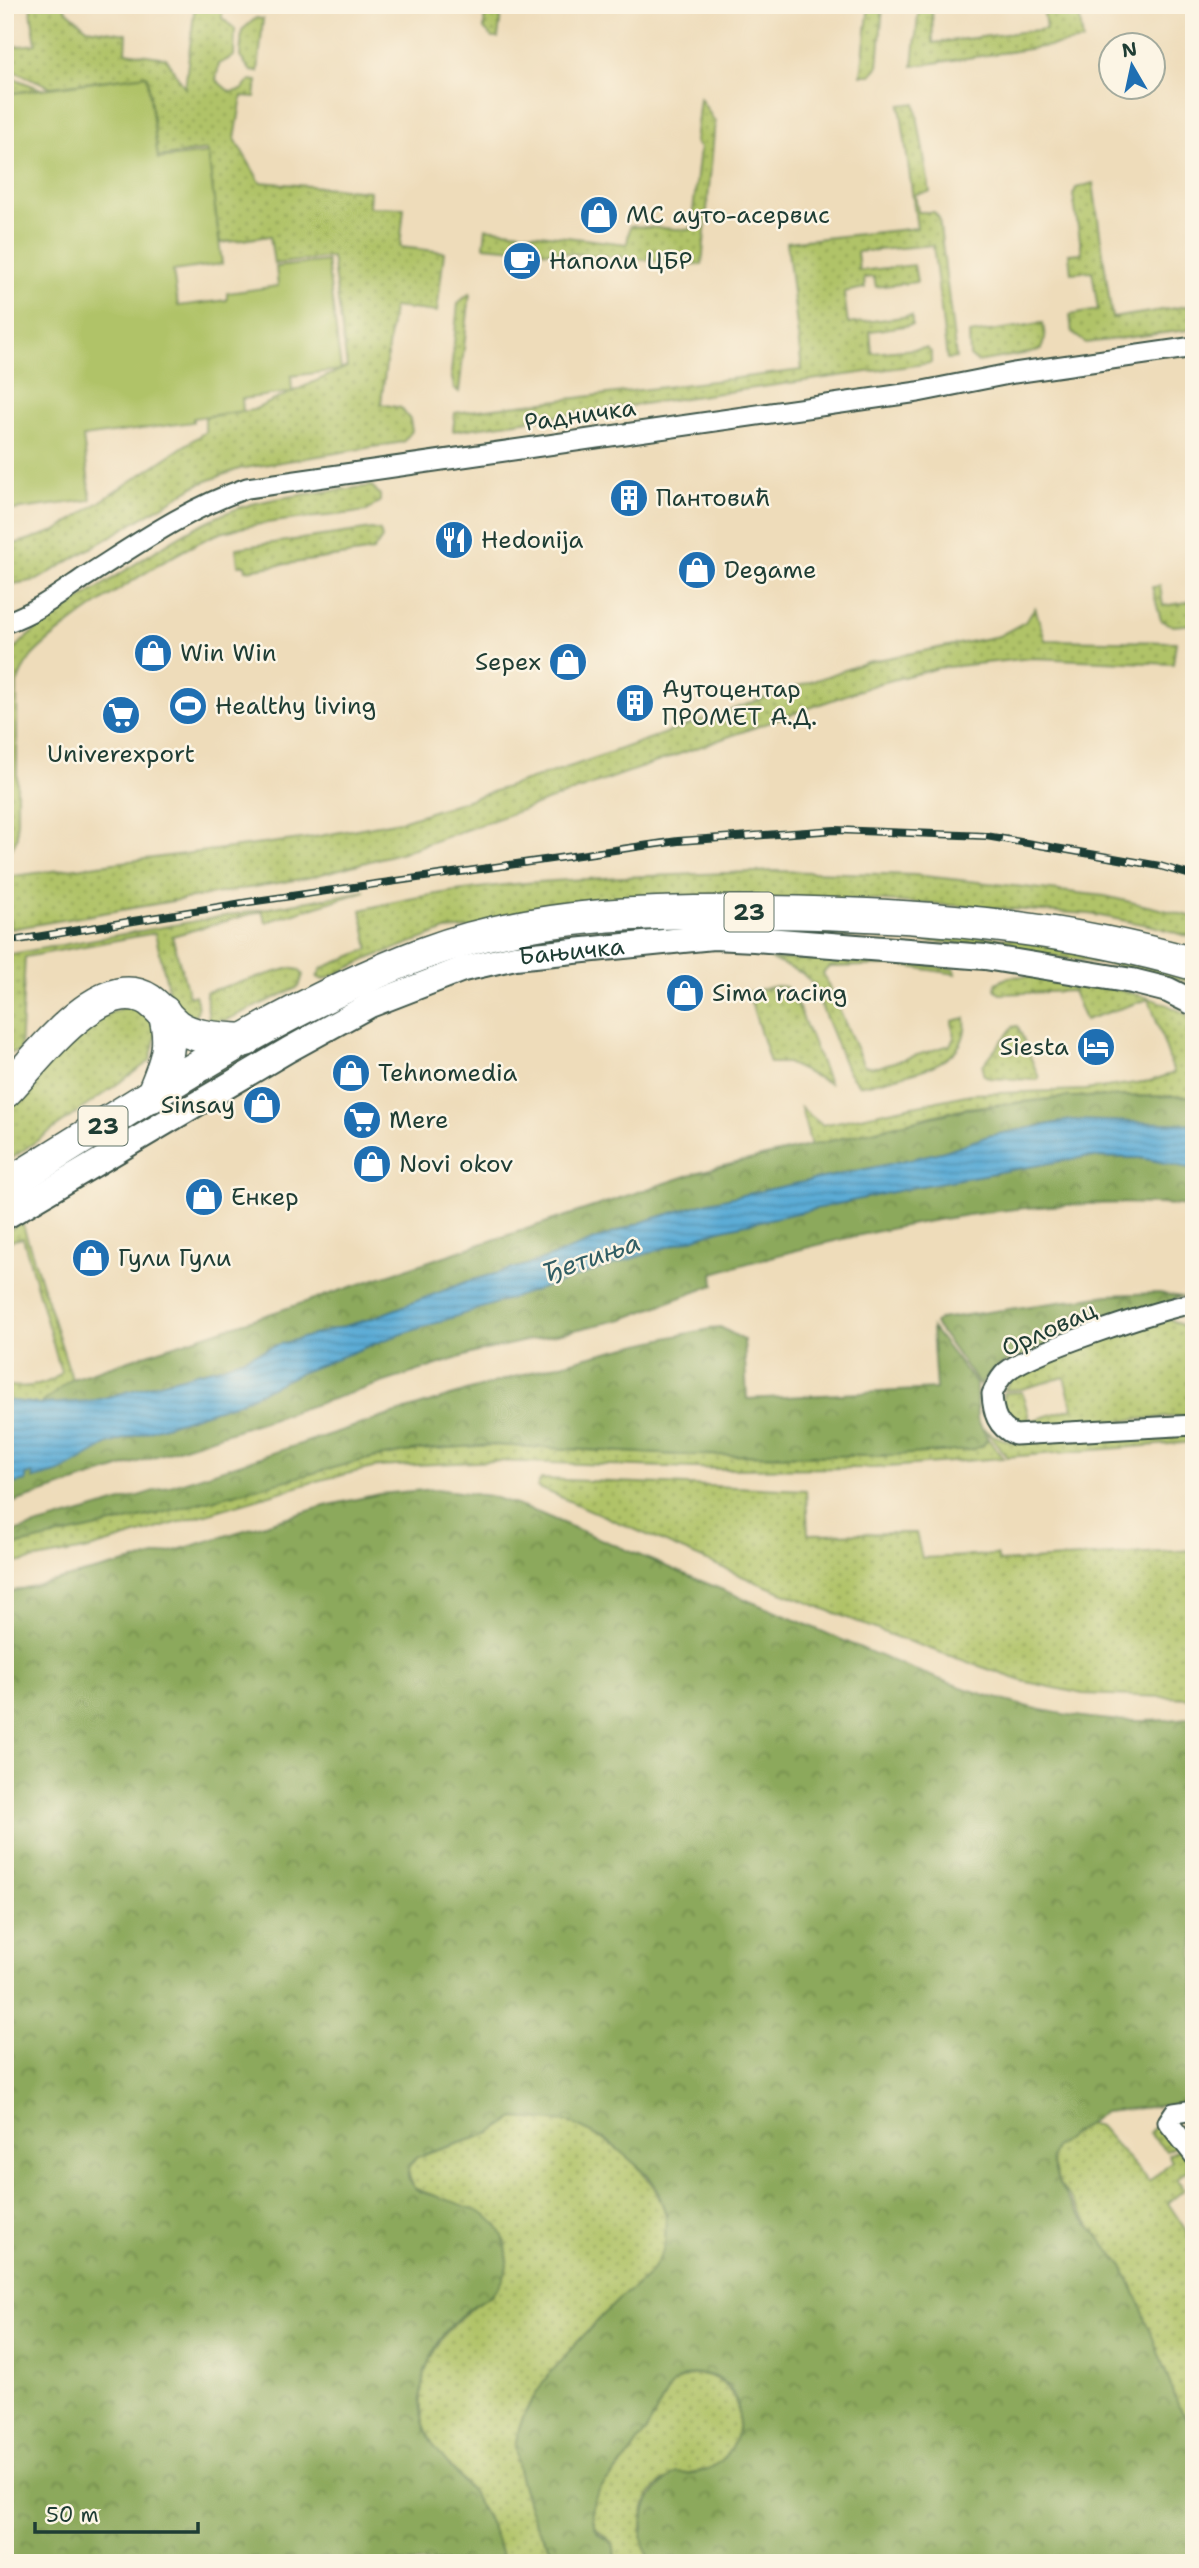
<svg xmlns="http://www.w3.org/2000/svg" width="1199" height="2568" viewBox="0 0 1199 2568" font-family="'Shantell Sans',sans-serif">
<defs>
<pattern id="grass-dots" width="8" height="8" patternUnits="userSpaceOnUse" patternTransform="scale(1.75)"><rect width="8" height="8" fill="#b0c367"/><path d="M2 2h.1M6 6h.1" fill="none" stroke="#8fa056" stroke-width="1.8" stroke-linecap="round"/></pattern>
<pattern id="forest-crowns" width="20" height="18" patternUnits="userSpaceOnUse" patternTransform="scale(1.75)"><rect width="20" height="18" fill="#8ca95c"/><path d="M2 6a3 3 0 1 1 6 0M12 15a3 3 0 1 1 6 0" fill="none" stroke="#728b4d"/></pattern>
<pattern id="water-rules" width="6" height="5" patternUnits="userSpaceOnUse" patternTransform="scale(1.75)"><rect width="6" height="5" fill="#5bacd6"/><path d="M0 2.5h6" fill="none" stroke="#4b8dae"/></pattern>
</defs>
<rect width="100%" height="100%" fill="#fcf5e5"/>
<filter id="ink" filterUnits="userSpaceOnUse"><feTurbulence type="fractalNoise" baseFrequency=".0143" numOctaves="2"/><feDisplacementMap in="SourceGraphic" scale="14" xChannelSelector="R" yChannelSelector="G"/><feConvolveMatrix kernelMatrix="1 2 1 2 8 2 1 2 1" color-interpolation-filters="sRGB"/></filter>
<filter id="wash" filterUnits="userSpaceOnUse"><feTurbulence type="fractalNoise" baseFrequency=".00686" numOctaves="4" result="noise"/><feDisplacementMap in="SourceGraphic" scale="28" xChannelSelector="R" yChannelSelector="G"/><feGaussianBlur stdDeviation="1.57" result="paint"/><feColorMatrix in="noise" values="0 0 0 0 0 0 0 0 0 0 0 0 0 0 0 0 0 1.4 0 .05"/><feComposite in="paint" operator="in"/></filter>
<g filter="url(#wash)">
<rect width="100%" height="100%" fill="#eedcba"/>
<!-- grass -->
<g fill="url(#grass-dots)" stroke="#68804e" stroke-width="2">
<polygon points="30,5 65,5 65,9 87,28 127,34 126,52 166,58 185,88 195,5 222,5 222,18 235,29 234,56 219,64 216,80 230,92 242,90 250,80 257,81 255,97 242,96 235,139 260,182 370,191 369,207 404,208 400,247 444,252 437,312 393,307 381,404 401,408 410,420 412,431 403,442 239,469 199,484 37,580 7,585 5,547 56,531 205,432 205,417 253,410 347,367 332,257 274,264 270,236 220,243 207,150 158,157 147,75 51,87 16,72 5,74 5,48 36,44"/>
<polygon points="485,5 502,5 498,38 493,38 484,29"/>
<polygon points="869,5 883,5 878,67 871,75 861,75"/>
<polygon points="932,5 933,43 1046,29 1043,5 1078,5 1083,41 913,66 919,6"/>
<polygon points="256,18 263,19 258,72 251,71 240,57 242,30"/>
<polygon points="16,79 41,89 5,94 5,80"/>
<polygon points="700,98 715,122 702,265 484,246 486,228 627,244 630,226 691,230 700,148 695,142"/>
<polygon points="915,103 930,192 915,194 918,212 934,212 939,218 956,358 947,359 933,245 857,252 859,271 914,265 917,282 876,287 874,277 864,278 865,288 844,292 848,324 912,316 912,325 870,331 872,353 926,348 931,352 931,363 453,431 455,413 802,370 787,242 917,228 900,105"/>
<polygon points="1093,183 1112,318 1194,305 1194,329 1086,343 1072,333 1070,315 1098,310 1092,271 1071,273 1069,254 1082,253 1073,195 1076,188"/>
<polygon points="470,293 459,392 454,388 451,373 458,303"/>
<polygon points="1043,323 1045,338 1041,349 1035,352 977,362 970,356 969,334"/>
<path d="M372 486 380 495V501L367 511C321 518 270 519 224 532 185 543 60 625 32 656 25 665 20 673 17 684V838L12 848 5 850V660C32 626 71 606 106 583 153 553 201 517 256 503 294 494 334 491 372 486Z"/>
<polygon points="372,529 380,531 382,538 373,551 246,570 245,565 238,565 236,548"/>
<polygon points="1160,586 1163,606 1194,601 1194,624 1173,626 1161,620 1152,587"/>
<polygon points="1035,607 1045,640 1176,642 1173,664 1032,658 938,668 877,684 403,852 307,878 10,929 5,877 309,838 405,820 575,765 867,662 999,636 1025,622"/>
<path d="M775 871 915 875 1105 896 1194 917V938L1153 926 1090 914 852 899 446 930 370 958 323 980 317 977 322 968 369 949 361 910C495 875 637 878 775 871Z"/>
<path d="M365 891 266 922 262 911 172 936 189 996 195 995C198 1003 200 1012 193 1019L175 1005 170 996 155 933 25 957 20 1052 5 1053V955Z"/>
<path d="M668 926 667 932C593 936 521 940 450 962L5 1203C161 1104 340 980 521 939 565 929 623 930 668 926Z"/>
<polygon points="766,926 829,926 1017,939 1194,976 1194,983 1107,964 969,944 765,931"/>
<path d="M770 959 900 961 954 969 956 974 897 965 829 967 823 973 864 1066 878 1067 950 1045 954 1038 952 1021 965 1018C971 1068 906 1073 869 1084L859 1085 847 1070 812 983 802 973Z"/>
<polygon points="290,968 299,970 303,975 299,987 226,1020 209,1022 206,992"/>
<path d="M1031 976C1087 985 1146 988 1194 1019V1096L1068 1097 964 1108 811 1146 801 1108 822 1125 971 1094 1085 1090 1150 1081 1174 1073 1149 999 1085 1020 1073 991 1000 994 995 989 996 983 1009 977Z"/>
<polygon points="777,986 786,987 794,996 829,1083 787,1063 770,1063 748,992"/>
<polygon points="130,1005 158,1025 150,1061 5,1163 5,1105 87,1022"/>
<polygon points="1018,1026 1039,1078 1036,1080 989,1078 983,1074 983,1065 1013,1027"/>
<path d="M22 1222 72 1379 41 1404 5 1400V1385C21 1389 52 1386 61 1372L23 1238 5 1242V1233Z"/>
<path d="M1170 1319 1194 1332V1415L1023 1428C1005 1421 1001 1411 1003 1393L1022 1392 1030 1421 1073 1408 1064 1377 1022 1389 1004 1390 1015 1375 1064 1354Z"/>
<polygon points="984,1428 992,1435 1011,1442 1194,1433 1194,1442 1007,1457"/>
<polygon points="988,1439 1003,1458 875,1468 723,1469 494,1461 377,1467 320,1480 89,1549 5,1565 5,1548 367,1459 418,1450 493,1445 678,1455 881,1456 982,1446"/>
<polygon points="541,1479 806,1490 808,1534 916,1533 922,1558 997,1555 999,1562 1194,1550 1194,1698 1083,1694 1022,1681 893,1636 751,1580 537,1487"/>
<path d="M515 2118C532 2119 552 2117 569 2122 577 2124 586 2130 593 2134 661 2168 705 2248 622 2296 597 2323 527 2392 520 2426 515 2449 519 2473 525 2495 532 2522 544 2544 565 2563H504C495 2530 479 2499 457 2474 449 2464 439 2456 433 2445 398 2387 441 2322 493 2294L494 2223 484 2215 414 2188 407 2170 417 2157 491 2133Z"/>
<polygon points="1087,2123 1099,2126 1149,2182 1172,2161 1168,2155 1179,2149 1192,2166 1176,2179 1185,2189 1168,2203 1191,2238 1194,2236 1194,2428 1180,2411 1160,2358 1086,2218 1059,2184 1051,2158 1055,2147"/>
<polygon points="1156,2125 1177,2145 1166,2151 1149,2133"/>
<path d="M696 2374C738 2375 753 2429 725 2458 708 2476 685 2469 666 2480 638 2495 637 2539 651 2563H615L614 2547C604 2531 590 2532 593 2507 594 2489 605 2484 616 2472 640 2449 652 2407 672 2386 679 2379 687 2376 696 2374Z"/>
</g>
<!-- forest -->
<g fill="url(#forest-crowns)" stroke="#567348" stroke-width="2">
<polygon points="1194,1096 1194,1124 1071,1120 988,1136 945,1151 885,1165 709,1202 648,1220 537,1262 466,1282 370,1319 277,1345 223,1366 93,1401 41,1404 72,1379 702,1171 966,1109 1068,1097"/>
<path d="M1084 1157 1141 1158 1194 1169V1206C1030 1193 869 1228 713 1273L714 1285 623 1319 477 1352 5 1505V1486C18 1483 21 1476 32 1473L33 1479 108 1444 240 1402 300 1373 384 1340 650 1251 719 1230 915 1187Z"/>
<polygon points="1159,1293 1181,1297 1002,1364 991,1371 980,1386 935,1324 939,1319 1108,1295"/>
<path d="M720 1327 744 1340 747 1399 936 1389 932 1328 976 1384 977 1419 988 1439 982 1446 972 1450 881 1456 678 1455 493 1445 418 1450 367 1459 162 1513 5 1548V1534C246 1471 476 1373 720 1327Z"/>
<path d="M436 1489 490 1496 539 1513C623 1549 708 1584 793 1619 919 1672 1053 1738 1194 1717V2102L1104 2112 1055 2147 1051 2158 1059 2184 1069 2201 1123 2266 1139 2301 1180 2410 1194 2428V2563H651C632 2529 645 2493 676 2473 747 2483 761 2380 702 2374 692 2373 681 2377 673 2384 664 2394 658 2410 652 2421 644 2435 634 2448 625 2461 611 2480 588 2491 593 2519 594 2523 596 2531 599 2534 604 2539 610 2539 614 2547L615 2563H565C544 2544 532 2522 525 2494 520 2477 514 2461 516 2442 522 2392 588 2331 622 2296L645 2280 661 2256 665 2243 666 2214 656 2187 648 2175 608 2141 569 2122 515 2118 491 2133 417 2157C404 2167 405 2183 419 2191 440 2198 466 2204 485 2215 508 2229 514 2264 499 2286 491 2298 477 2302 466 2311 437 2334 418 2373 421 2410 424 2445 451 2464 470 2491 485 2512 497 2537 504 2563H5V1593L171 1552 325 1506 379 1494Z"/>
</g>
<!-- pitch -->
<polygon fill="#b0c367" stroke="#68804e" stroke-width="2" points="147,75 158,159 208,153 222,264 173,271 178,306 227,300 227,293 278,286 276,267 327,261 341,370 291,376 292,392 242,399 243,411 193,418 193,422 83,437 91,500 5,511 5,94"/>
<!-- water -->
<polygon fill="url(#water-rules)" stroke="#3d7485" stroke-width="2" points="1071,1120 1194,1124 1194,1169 1141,1158 1084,1157 915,1187 719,1230 384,1340 300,1373 240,1402 108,1444 60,1472 34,1479 32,1473 26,1475 26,1481 5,1486 5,1400 41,1404 93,1401 223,1366 277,1345 370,1319 466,1282 537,1262 648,1220 709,1202 885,1165 945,1151 988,1136"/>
</g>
<g filter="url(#ink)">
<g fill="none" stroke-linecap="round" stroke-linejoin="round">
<defs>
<g id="minor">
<path d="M5 623C35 613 60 594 85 577 137 544 188 508 247 488L918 392 1014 373 1194 347"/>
<path d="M1194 1303C1161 1309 1029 1352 1006 1372 999 1378 996 1386 992 1394 993 1413 997 1427 1015 1435L1194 1425"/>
<polyline points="1194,2110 1174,2113 1168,2122 1194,2155"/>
</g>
<g id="tertiary">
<path id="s1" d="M5 1217 288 1050 370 1005 463 969 515 957 713 937 754 939 985 957 1132 981 1168 990 1194 1003"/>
</g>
<g id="primary">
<path d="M5 1092C35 1062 101 969 149 1000 160 1008 167 1018 177 1026 196 1039 223 1038 246 1040"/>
<path d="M152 1096C165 1063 174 1048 164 1012"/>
<path d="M5 1186C141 1103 275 1009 425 953 535 912 653 911 768 912 913 914 1054 924 1194 964"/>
</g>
</defs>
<!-- minor casing -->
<use href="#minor" stroke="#3e5548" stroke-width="23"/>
<!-- tertiary casing -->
<use href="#tertiary" stroke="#3e5548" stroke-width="28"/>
<!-- primary casing -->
<use href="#primary" stroke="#3e5548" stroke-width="35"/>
<!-- minor -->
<use href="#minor" stroke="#fff" stroke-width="19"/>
<!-- tertiary -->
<use href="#tertiary" stroke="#fff" stroke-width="24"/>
<!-- primary -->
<use href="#primary" stroke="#fff" stroke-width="32"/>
<defs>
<polyline id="rail" points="18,940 249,902 678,841 835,830 986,836 1160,866 1194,876"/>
</defs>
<!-- rail casing -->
<use href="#rail" stroke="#1f3d34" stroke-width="8"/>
<!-- rail -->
<use href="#rail" stroke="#fcf5e5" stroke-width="5" stroke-dasharray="16" stroke-linecap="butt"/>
</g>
</g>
<!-- icons -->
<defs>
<symbol id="shop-disc" viewBox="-11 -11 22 22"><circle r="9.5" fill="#1f6fb2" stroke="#fcf5e5"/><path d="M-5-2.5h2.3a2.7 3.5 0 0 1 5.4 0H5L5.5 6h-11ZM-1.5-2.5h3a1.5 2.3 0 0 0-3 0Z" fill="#fff"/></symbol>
<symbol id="cafe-disc" viewBox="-11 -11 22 22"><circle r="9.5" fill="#1f6fb2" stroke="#fcf5e5"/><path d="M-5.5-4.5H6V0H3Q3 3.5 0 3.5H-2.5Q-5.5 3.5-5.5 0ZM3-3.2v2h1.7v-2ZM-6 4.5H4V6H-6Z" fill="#fff"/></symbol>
<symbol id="building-disc" viewBox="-11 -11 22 22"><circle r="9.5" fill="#1f6fb2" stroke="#fcf5e5"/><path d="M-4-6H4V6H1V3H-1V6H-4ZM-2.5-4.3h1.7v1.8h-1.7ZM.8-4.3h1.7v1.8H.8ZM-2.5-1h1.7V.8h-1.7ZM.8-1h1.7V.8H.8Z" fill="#fff"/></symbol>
<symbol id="restaurant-disc" viewBox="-11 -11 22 22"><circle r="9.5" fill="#1f6fb2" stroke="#fcf5e5"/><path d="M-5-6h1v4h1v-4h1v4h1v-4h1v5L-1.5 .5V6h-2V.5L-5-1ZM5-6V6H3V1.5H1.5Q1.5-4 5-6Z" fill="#fff"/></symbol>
<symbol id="stadium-disc" viewBox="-11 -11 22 22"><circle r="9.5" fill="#1f6fb2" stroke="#fcf5e5"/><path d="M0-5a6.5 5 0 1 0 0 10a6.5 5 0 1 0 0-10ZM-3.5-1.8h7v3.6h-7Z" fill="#fff"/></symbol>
<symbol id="supermarket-disc" viewBox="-11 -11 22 22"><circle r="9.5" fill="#1f6fb2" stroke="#fcf5e5"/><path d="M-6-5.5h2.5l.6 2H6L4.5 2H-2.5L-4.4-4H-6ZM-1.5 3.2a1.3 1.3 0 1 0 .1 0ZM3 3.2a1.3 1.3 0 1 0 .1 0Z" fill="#fff"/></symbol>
<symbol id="hotel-disc" viewBox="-11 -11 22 22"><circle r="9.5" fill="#1f6fb2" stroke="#fcf5e5"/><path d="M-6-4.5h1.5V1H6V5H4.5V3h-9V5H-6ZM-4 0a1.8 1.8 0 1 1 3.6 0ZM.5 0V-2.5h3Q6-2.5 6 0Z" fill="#fff"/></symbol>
</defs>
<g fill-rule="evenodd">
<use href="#shop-disc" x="577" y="193" width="44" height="44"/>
<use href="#cafe-disc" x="500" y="239" width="44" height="44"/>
<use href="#building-disc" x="607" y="476" width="44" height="44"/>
<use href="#restaurant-disc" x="432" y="518" width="44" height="44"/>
<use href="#shop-disc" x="675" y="548" width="44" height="44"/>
<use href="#shop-disc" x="131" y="631" width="44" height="44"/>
<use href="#shop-disc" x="546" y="640" width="44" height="44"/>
<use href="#building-disc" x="613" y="681" width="44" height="44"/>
<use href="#stadium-disc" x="166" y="684" width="44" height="44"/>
<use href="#supermarket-disc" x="99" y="693" width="44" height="44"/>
<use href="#shop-disc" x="663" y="971" width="44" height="44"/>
<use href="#hotel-disc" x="1074" y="1025" width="44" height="44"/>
<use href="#shop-disc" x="329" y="1051" width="44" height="44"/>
<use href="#shop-disc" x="240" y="1083" width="44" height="44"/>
<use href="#supermarket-disc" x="340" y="1098" width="44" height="44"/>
<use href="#shop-disc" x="350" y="1142" width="44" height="44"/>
<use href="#shop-disc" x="182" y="1175" width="44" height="44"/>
<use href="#shop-disc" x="69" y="1236" width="44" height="44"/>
</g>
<g text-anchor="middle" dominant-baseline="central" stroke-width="5" stroke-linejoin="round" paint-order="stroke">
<!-- shield labels -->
<g fill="#fcf5e5" stroke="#617469" stroke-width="2">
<rect x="724.5" y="892.5" width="49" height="39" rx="5"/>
<rect x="78.5" y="1106.5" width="49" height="39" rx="5"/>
</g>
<g font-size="23" font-weight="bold" fill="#1f3d34">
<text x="749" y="912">23</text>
<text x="103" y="1126">23</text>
</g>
<!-- poi labels -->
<g font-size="24" fill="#1f3d34" stroke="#fcf5e5" text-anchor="start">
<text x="626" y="215">МС ауто-асервис</text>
<text x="549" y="261">Наполи ЦБР</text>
<text x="656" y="498">Пантовић</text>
<text x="481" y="540">Hedonija</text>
<text x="724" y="570">Degame</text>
<text x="180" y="653">Win Win</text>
<text x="541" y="662" text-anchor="end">Sepex</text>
<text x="662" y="689">Аутоцентар<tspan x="662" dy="28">ПРОМЕТ А.Д.</tspan></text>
<text x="215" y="706">Healthy living</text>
<text x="121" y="754" text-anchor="middle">Univerexport</text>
<text x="712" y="993">Sima racing</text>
<text x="1069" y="1047" text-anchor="end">Siesta</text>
<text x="378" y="1073">Tehnomedia</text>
<text x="235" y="1105" text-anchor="end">Sinsay</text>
<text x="389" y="1120">Mere</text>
<text x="399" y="1164">Novi okov</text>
<text x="231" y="1197">Енкер</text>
<text x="118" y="1258">Гули Гули</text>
</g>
<!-- street labels -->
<g font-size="24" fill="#1f3d34" stroke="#fcf5e5">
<text transform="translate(580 415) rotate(-8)">Радничка</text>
<text stroke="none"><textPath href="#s1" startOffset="632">Бањичка</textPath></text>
<text transform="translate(1049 1329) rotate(-24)">Орловац</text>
</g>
<!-- water labels -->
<g font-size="26" font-style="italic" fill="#315e65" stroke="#fcf5e5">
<text transform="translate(591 1257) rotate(-19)">Ђетиња</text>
</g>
</g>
<!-- margin -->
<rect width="1199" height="2568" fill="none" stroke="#fcf5e5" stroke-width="28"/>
<!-- north arrow -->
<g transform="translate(1132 66) rotate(351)"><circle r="33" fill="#fcf5e5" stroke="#a4ab9e" stroke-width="2"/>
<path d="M0-5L12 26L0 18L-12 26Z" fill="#1f6fb2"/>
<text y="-10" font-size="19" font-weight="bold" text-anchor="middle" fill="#1f3d34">N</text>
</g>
<!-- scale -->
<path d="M35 2522v10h163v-10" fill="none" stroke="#1f3d34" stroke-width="3.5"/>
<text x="46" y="2522" font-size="21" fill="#1f3d34" stroke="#fcf5e5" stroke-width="5" paint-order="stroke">50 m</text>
</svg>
